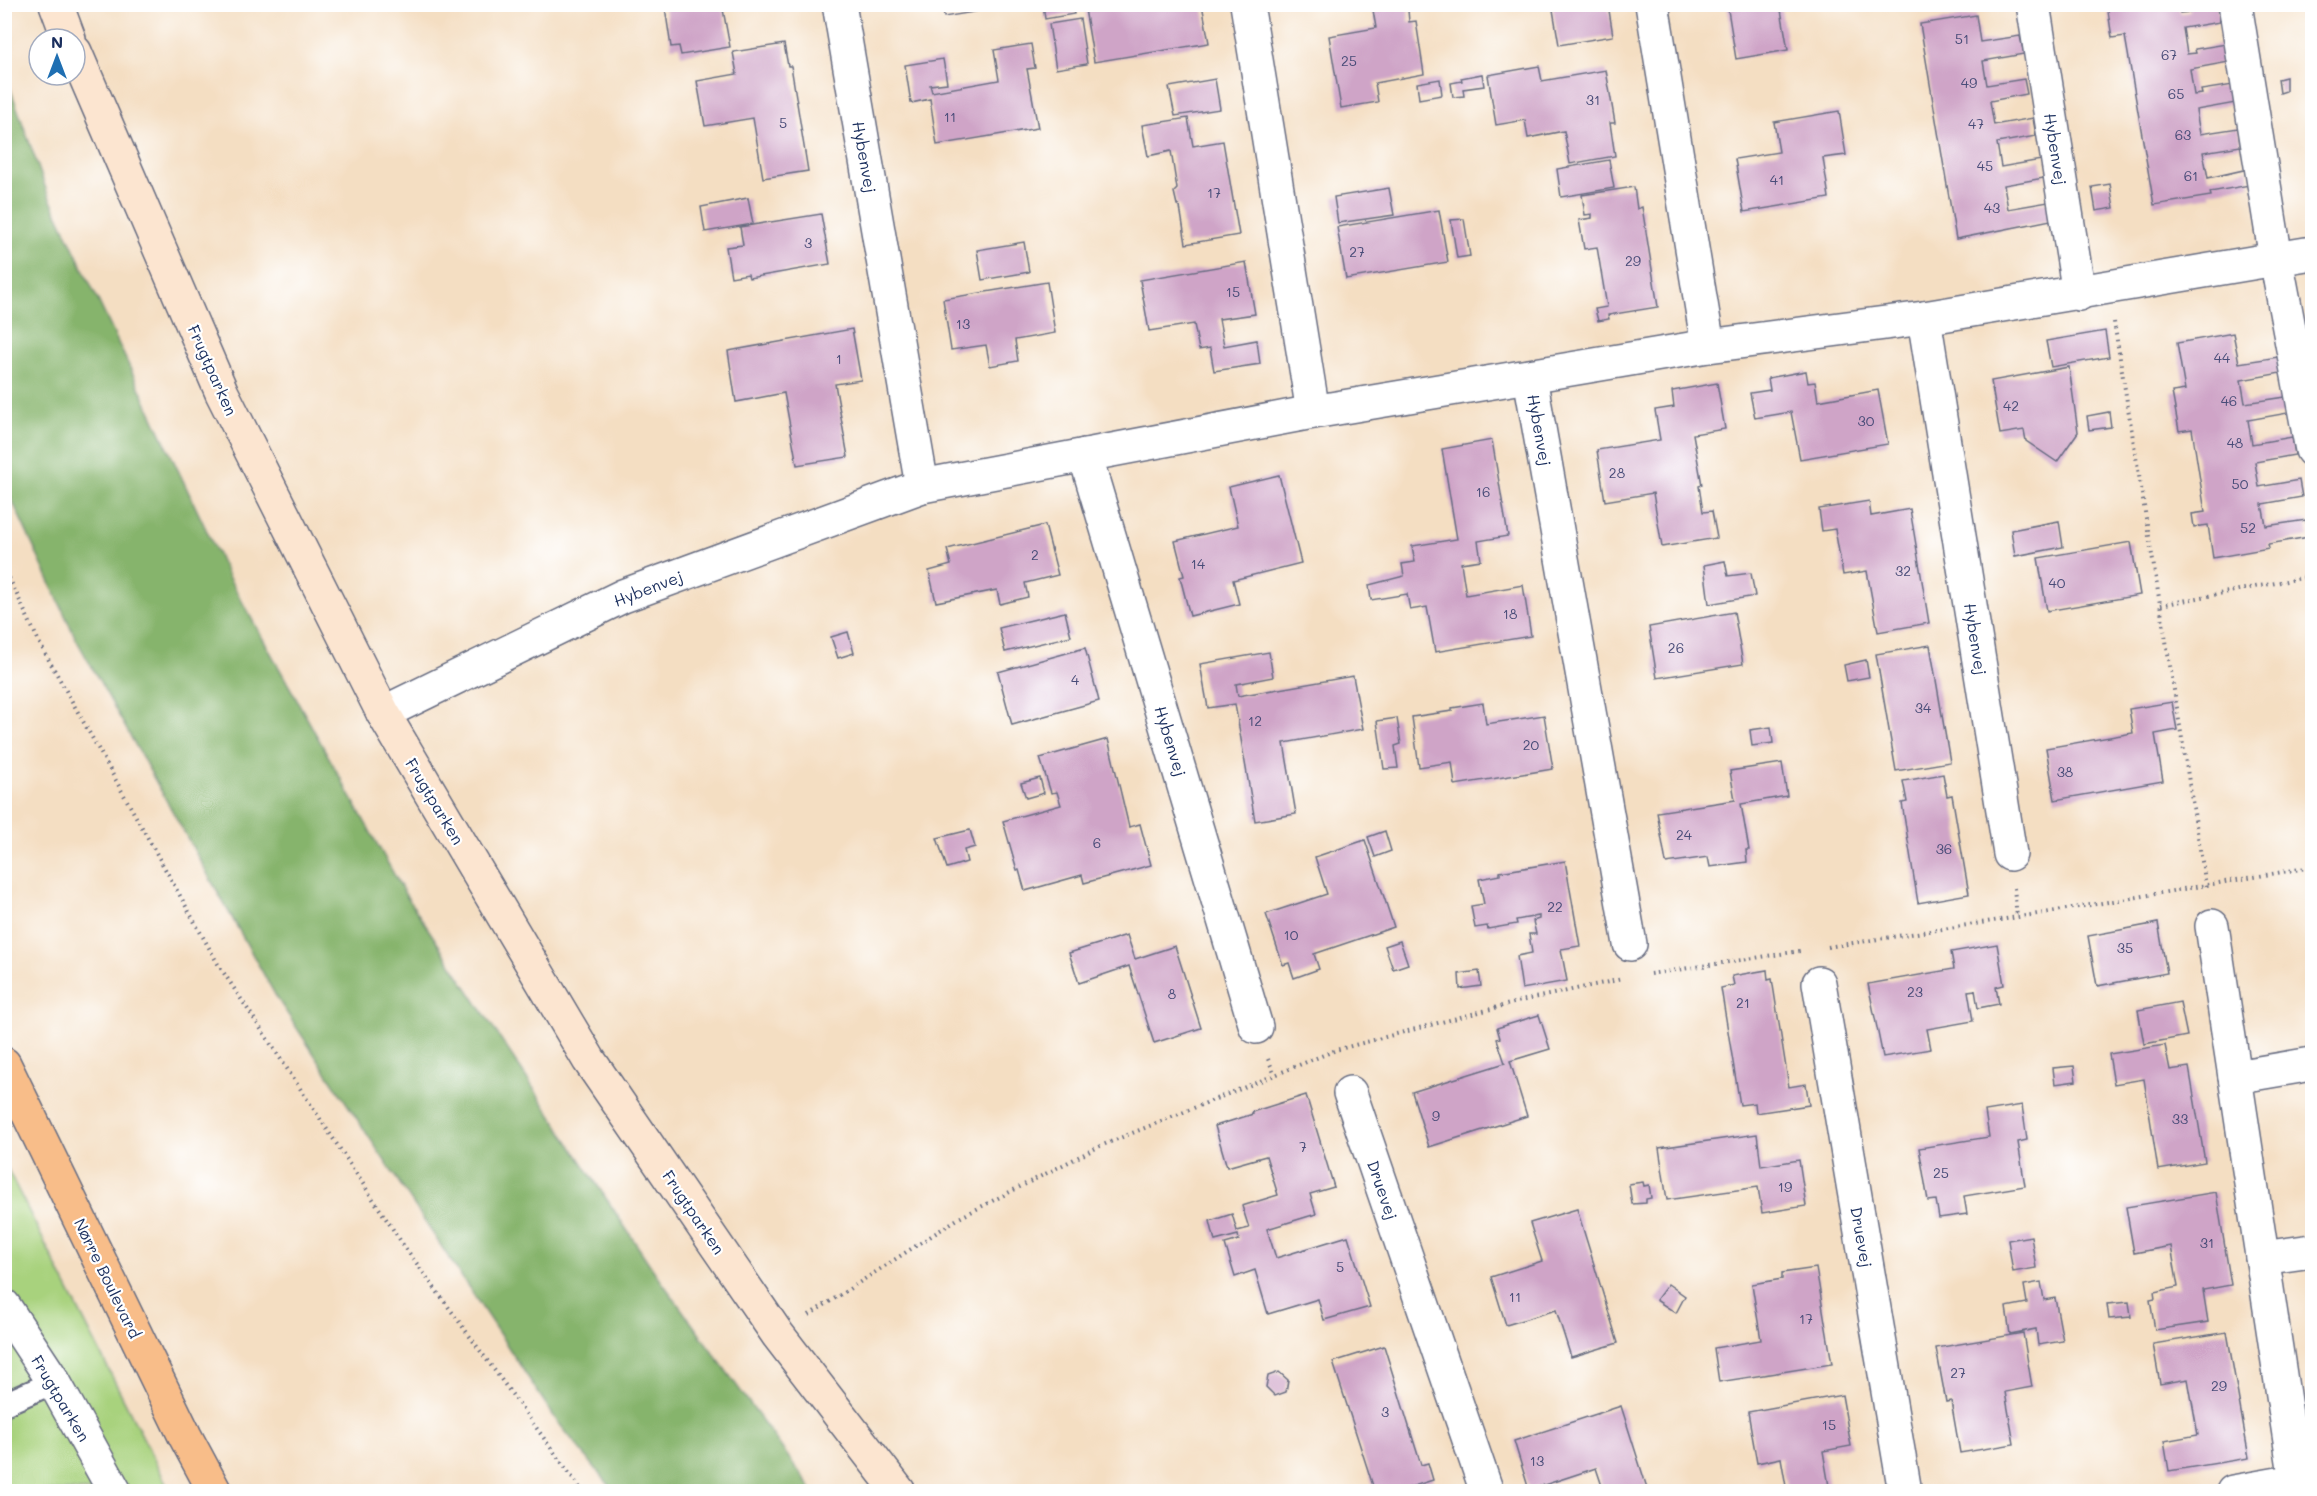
<svg xmlns="http://www.w3.org/2000/svg" width="2317" height="1496" viewBox="0 0 2317 1496" font-family="Mali,sans-serif">
<rect width="100%" height="100%" fill="#fff"/>
<filter id="ink" filterUnits="userSpaceOnUse"><feTurbulence type="fractalNoise" baseFrequency=".0167" numOctaves="2"/><feDisplacementMap in="SourceGraphic" scale="12" xChannelSelector="R" yChannelSelector="G"/><feConvolveMatrix kernelMatrix="1 2 1 2 8 2 1 2 1" color-interpolation-filters="sRGB"/></filter>
<filter id="wash" filterUnits="userSpaceOnUse"><feTurbulence type="fractalNoise" baseFrequency=".008" numOctaves="4" result="noise"/><feDisplacementMap in="SourceGraphic" scale="24" xChannelSelector="R" yChannelSelector="G"/><feGaussianBlur stdDeviation="1.35" result="paint"/><feColorMatrix in="noise" values="0 0 0 0 0 0 0 0 0 0 0 0 0 0 0 0 0 1.4 0 .05"/><feComposite in="paint" operator="in"/></filter>
<g filter="url(#wash)">
<rect width="100%" height="100%" fill="#f4dec2"/>
<!-- green -->
<polygon fill="#a8d27d" stroke="#62806e" stroke-width="1.5" points="5,1164 170,1491 5,1491"/>
<!-- forest -->
<polygon fill="#86b46c" stroke="#507265" stroke-width="1.5" points="4,71 47,192 229,578 405,894 654,1271 813,1491 614,1491 557,1421 277,998 76,639 5,485"/>
<g id="blocks">
<!-- building -->
<g fill="#cfa4c7">
<polygon points="682,4 722,4 730,47 681,55 679,46 671,47 665,7"/>
<polygon points="942,4 997,4 998,8 944,17"/>
<polygon points="1043,4 1072,4 1074,14 1045,19"/>
<polygon points="1113,4 1202,4 1209,43 1094,62 1085,9"/>
<polygon points="1372,4 1421,4 1421,8 1408,10 1409,22 1416,21 1424,74 1375,83 1378,102 1341,108 1329,36 1376,28"/>
<polygon points="1552,4 1608,4 1613,36 1559,45"/>
<polygon points="1727,4 1780,4 1788,50 1736,59"/>
<polygon points="2107,4 2179,4 2180,13 2190,12 2189,6 2217,4 2220,22 2183,28 2187,54 2196,53 2195,49 2226,44 2229,62 2190,69 2194,95 2202,94 2201,90 2233,85 2236,103 2196,110 2200,134 2238,128 2241,146 2203,152 2208,178 2248,169 2250,185 2210,192 2211,196 2154,205 2125,36 2112,38"/>
<polygon points="1976,15 1980,42 2020,36 2024,54 1983,61 1987,85 2024,79 2027,94 1990,101 1994,125 2033,118 2036,136 1997,143 2001,167 2041,160 2044,178 2004,185 2008,209 2048,202 2051,220 1956,239 1920,24"/>
<polygon points="1080,19 1087,64 1056,69 1049,24"/>
<polygon points="784,44 788,66 791,66 808,171 763,178 753,118 705,126 697,81 737,74 733,52"/>
<polygon points="1031,44 1035,68 1027,69 1038,128 937,145 930,99 911,103 905,65 943,59 947,83 930,85 932,92 999,80 994,50"/>
<polygon points="1539,66 1542,81 1606,70 1615,123 1610,123 1615,156 1570,164 1564,131 1528,138 1525,120 1496,125 1488,75"/>
<polygon points="1482,74 1484,86 1463,89 1464,96 1453,97 1451,83 1462,81 1461,78"/>
<polygon points="2286,77 2286,91 2280,93 2278,79"/>
<polygon points="1215,79 1220,109 1175,116 1169,87"/>
<polygon points="1440,79 1442,95 1419,99 1417,83"/>
<polygon points="1839,111 1846,155 1823,158 1829,198 1744,212 1735,159 1779,152 1774,122"/>
<polygon points="1188,118 1193,146 1223,141 1239,235 1186,244 1180,207 1177,205 1174,192 1177,189 1171,151 1148,156 1142,125"/>
<polygon points="1609,160 1614,188 1561,197 1557,169"/>
<polygon points="2110,184 2114,208 2096,211 2092,187"/>
<polygon points="1634,187 1637,209 1642,207 1658,307 1608,315 1609,319 1598,321 1595,309 1607,307 1597,247 1584,249 1579,220 1592,218 1592,214 1585,215 1582,195"/>
<polygon points="1389,188 1394,215 1338,223 1334,197"/>
<polygon points="748,198 753,224 705,232 701,207"/>
<polygon points="1439,210 1448,262 1346,279 1337,227"/>
<polygon points="821,214 830,264 749,278 748,274 731,277 726,247 743,245 740,227"/>
<polygon points="1464,219 1470,256 1457,258 1451,220"/>
<polygon points="1024,242 1029,272 982,280 977,250"/>
<polygon points="1246,262 1255,314 1219,319 1224,346 1257,340 1260,364 1214,371 1210,348 1199,350 1194,324 1149,331 1140,280"/>
<polygon points="1047,282 1055,333 1015,340 1018,361 990,366 986,345 951,350 943,299"/>
<polygon points="852,329 861,380 835,384 848,457 797,465 784,393 736,402 728,351"/>
<polygon points="2105,331 2109,357 2051,367 2046,341"/>
<polygon points="2233,333 2239,363 2278,357 2281,373 2241,380 2245,403 2285,397 2288,413 2248,420 2252,444 2292,437 2295,455 2255,462 2259,487 2299,480 2302,497 2262,504 2266,526 2306,520 2309,537 2268,544 2269,548 2213,558 2208,525 2194,527 2192,514 2205,512 2192,429 2179,431 2172,392 2185,390 2177,343"/>
<polygon points="2069,367 2078,432 2057,462 2026,441 2024,430 2000,434 1991,381"/>
<polygon points="1806,371 1808,383 1815,382 1818,401 1878,390 1888,444 1800,459 1791,412 1755,418 1750,393 1770,390 1768,378"/>
<polygon points="1717,383 1725,429 1693,434 1702,485 1699,486 1703,512 1712,511 1717,538 1662,547 1653,493 1605,501 1597,450 1660,440 1655,410 1674,407 1672,391"/>
<polygon points="2109,412 2111,427 2089,430 2087,416"/>
<polygon points="1492,440 1508,536 1478,541 1481,560 1461,563 1466,595 1523,585 1531,636 1435,652 1427,607 1410,610 1407,594 1371,600 1369,585 1404,576 1402,564 1415,562 1412,546 1457,539 1442,449"/>
<polygon points="1279,475 1301,563 1233,580 1239,604 1190,616 1180,577 1184,576 1175,541 1238,526 1229,487"/>
<polygon points="1869,501 1871,516 1910,509 1929,623 1878,632 1867,571 1843,575 1835,529 1822,531 1819,509"/>
<polygon points="2059,521 2063,547 2015,556 2011,530"/>
<polygon points="1045,525 1058,575 1025,583 1028,597 1000,604 997,590 936,602 929,571 951,565 947,549"/>
<polygon points="2131,542 2140,595 2047,611 2038,558"/>
<polygon points="1725,561 1728,576 1751,573 1755,596 1709,604 1704,565"/>
<polygon points="1065,612 1071,636 1005,652 999,628"/>
<polygon points="1734,612 1743,664 1657,678 1649,627"/>
<polygon points="848,632 854,653 838,658 831,637"/>
<polygon points="1930,645 1950,762 1896,771 1876,654"/>
<polygon points="1085,648 1099,701 1012,725 998,672"/>
<polygon points="1269,652 1273,677 1236,684 1238,696 1353,676 1363,729 1284,743 1296,814 1255,821 1235,704 1208,708 1200,664"/>
<polygon points="1866,660 1869,677 1847,681 1844,665"/>
<polygon points="2172,702 2177,730 2155,734 2163,781 2055,800 2046,748 2133,733 2129,709"/>
<polygon points="1483,703 1486,724 1544,715 1553,769 1455,785 1452,762 1419,767 1412,717 1452,711 1452,708"/>
<polygon points="1397,718 1401,744 1395,746 1398,768 1384,769 1377,721"/>
<polygon points="1771,727 1773,743 1752,746 1750,730"/>
<polygon points="1108,739 1129,827 1140,824 1151,865 1084,883 1082,875 1025,891 1019,870 1017,870 1003,821 1061,805 1057,792 1051,793 1040,758"/>
<polygon points="1782,763 1787,796 1741,804 1749,850 1746,850 1747,862 1710,867 1708,857 1666,863 1657,812 1735,800 1730,771"/>
<polygon points="1943,774 1947,796 1952,795 1969,894 1918,903 1902,803 1907,802 1903,781"/>
<polygon points="1040,778 1044,793 1026,798 1021,783"/>
<polygon points="970,830 975,847 964,850 967,862 947,868 937,838"/>
<polygon points="1385,831 1391,851 1375,857 1368,837"/>
<polygon points="1365,840 1394,927 1314,954 1319,969 1294,978 1289,963 1283,965 1266,914 1327,894 1315,857"/>
<polygon points="1565,861 1580,946 1561,949 1567,981 1522,989 1517,956 1532,953 1529,934 1536,934 1533,921 1539,919 1539,916 1516,920 1517,924 1488,929 1487,926 1475,928 1471,906 1484,904 1479,879 1500,875 1500,872"/>
<polygon points="2158,923 2167,973 2097,986 2088,936"/>
<polygon points="1127,935 1135,959 1175,946 1201,1028 1154,1043 1129,966 1079,983 1069,953"/>
<polygon points="1400,941 1408,964 1393,969 1385,946"/>
<polygon points="1997,944 2004,985 1996,987 1999,1004 1978,1008 1975,990 1968,991 1973,1021 1927,1029 1931,1049 1883,1057 1868,984 1954,969 1951,952"/>
<polygon points="1767,970 1768,980 1772,979 1789,1087 1806,1084 1809,1105 1756,1113 1755,1103 1740,1105 1721,988 1734,985 1732,976"/>
<polygon points="1479,971 1481,986 1460,989 1459,974"/>
<polygon points="2180,1002 2187,1036 2144,1044 2138,1010"/>
<polygon points="1539,1015 1550,1049 1510,1061 1527,1116 1429,1147 1412,1092 1505,1063 1497,1039 1500,1038 1497,1028"/>
<polygon points="2165,1045 2170,1070 2189,1067 2205,1162 2158,1170 2144,1079 2114,1084 2109,1054"/>
<polygon points="2074,1066 2076,1081 2055,1084 2053,1068"/>
<polygon points="1306,1095 1334,1187 1310,1194 1316,1214 1267,1229 1276,1258 1348,1236 1370,1307 1324,1320 1318,1299 1268,1314 1255,1270 1235,1277 1225,1244 1239,1240 1238,1235 1215,1241 1210,1221 1232,1214 1237,1231 1249,1228 1242,1206 1278,1195 1266,1156 1227,1167 1215,1126 1253,1114 1252,1112"/>
<polygon points="2022,1105 2027,1140 2018,1142 2025,1186 1964,1196 1967,1214 1939,1218 1936,1200 1928,1201 1919,1148 1989,1137 1985,1111"/>
<polygon points="1757,1134 1761,1166 1799,1160 1806,1206 1762,1213 1758,1187 1667,1200 1659,1148"/>
<polygon points="1643,1182 1644,1186 1649,1185 1651,1198 1646,1199 1646,1203 1632,1204 1629,1184"/>
<polygon points="2216,1192 2231,1285 2203,1290 2208,1322 2155,1330 2150,1300 2155,1299 2154,1292 2178,1287 2171,1246 2134,1253 2126,1207"/>
<polygon points="1577,1209 1618,1343 1571,1357 1556,1310 1506,1325 1491,1277 1542,1261 1530,1223"/>
<polygon points="2031,1236 2036,1268 2013,1272 2008,1240"/>
<polygon points="1816,1268 1832,1364 1719,1382 1714,1348 1761,1340 1752,1284 1782,1279 1782,1273"/>
<polygon points="2041,1282 2044,1300 2055,1298 2063,1341 2038,1345 2036,1329 2010,1334 2006,1307 2027,1303 2024,1285"/>
<polygon points="1668,1284 1685,1296 1676,1313 1656,1300"/>
<polygon points="2129,1302 2131,1317 2109,1319 2107,1304"/>
<polygon points="2227,1332 2249,1458 2169,1471 2164,1441 2198,1435 2188,1379 2160,1384 2153,1344"/>
<polygon points="2023,1333 2032,1387 2005,1392 2014,1444 1960,1453 1951,1401 1946,1402 1936,1348"/>
<polygon points="1384,1346 1421,1465 1428,1463 1433,1480 1395,1492 1375,1492 1333,1362"/>
<polygon points="1279,1372 1288,1380 1286,1392 1275,1396 1266,1387 1268,1376"/>
<polygon points="1842,1395 1851,1446 1823,1451 1830,1492 1787,1492 1781,1458 1757,1463 1748,1412"/>
<polygon points="1621,1406 1648,1491 1604,1492 1596,1468 1529,1490 1514,1441"/>
<polygon points="1372,1486 1374,1492 1357,1492 1357,1491"/>
<polygon points="1855,1486 1856,1492 1833,1492 1833,1490"/>
</g>
</g>
</g>
<g filter="url(#ink)">
<use href="#blocks" fill-opacity="0" stroke="#676c81" stroke-width="1.5"/>
<g fill="none" stroke-linecap="round" stroke-linejoin="round">
<defs>
<polyline id="lane" points="4,1404 54,1382"/>
<g id="street">
<polyline points="839,4 922,486"/>
<polyline points="1247,4 1313,412"/>
<polyline points="1652,4 1708,346"/>
<polyline points="2033,4 2079,294"/>
<polyline points="2235,4 2276,259 2312,450"/>
<polyline points="1924,318 2010,854"/>
<polyline points="1530,377 1630,944"/>
<polyline points="1085,455 1256,1027"/>
<polyline points="383,713 623,596 922,486 1313,412 1708,346 1924,318 2312,253"/>
<polyline points="2212,926 2235,1077"/>
<polyline points="1819,983 1905,1492"/>
<polyline points="1350,1093 1487,1492"/>
<polyline points="2262,1258 2312,1251"/>
<polyline points="4,1306 54,1382 115,1492"/>
<polyline points="2296,1481 2235,1077 2312,1064"/>
<polyline points="2233,1492 2312,1478"/>
</g>
<g id="secondary">
<polyline points="56,4 69,39"/>
<polyline points="75,52 222,393 383,713 589,1060 778,1335 899,1492"/>
</g>
<polyline id="highway" points="4,1064 185,1436 215,1492"/>
</defs>
<!-- lane casing -->
<use href="#lane" stroke="#676c81" stroke-width="26"/>
<!-- street casing -->
<use href="#street" stroke="#676c81" stroke-width="36"/>
<!-- secondary casing -->
<use href="#secondary" stroke="#676c81" stroke-width="36"/>
<!-- highway casing -->
<use href="#highway" stroke="#676c81" stroke-width="36"/>
<!-- path -->
<g stroke="#676c81" stroke-width="4" stroke-dasharray="1.5 4.5" stroke-linecap="butt">
<polyline points="96,8 113,4"/>
<polyline points="2114,322 2206,886"/>
<polyline points="4,567 40,644 218,964 404,1246 583,1492"/>
<polyline points="2161,605 2312,576"/>
<polyline points="2014,888 2017,917"/>
<polyline points="1828,947 2044,913 2312,867"/>
<polyline points="1650,974 1800,951"/>
<polyline points="1268,1059 1275,1075"/>
<polyline points="809,1315 959,1218 1098,1147 1336,1050 1521,1001 1622,979"/>
</g>
<!-- lane -->
<use href="#lane" stroke="#fff" stroke-width="22"/>
<!-- street -->
<use href="#street" stroke="#fff" stroke-width="33"/>
<!-- secondary -->
<use href="#secondary" stroke="#fce5d0" stroke-width="33"/>
<!-- highway -->
<use href="#highway" stroke="#f8bd89" stroke-width="33"/>
</g>
</g>
<g text-anchor="middle" dominant-baseline="central" stroke-width="4.5" stroke-linejoin="round" paint-order="stroke">
<!-- number labels -->
<g font-size="14" fill="#484c78">
<text x="1962" y="38">51</text>
<text x="2169" y="54">67</text>
<text x="1349" y="60">25</text>
<text x="1969" y="82">49</text>
<text x="2176" y="93">65</text>
<text x="1593" y="99">31</text>
<text x="950" y="116">11</text>
<text x="783" y="122">5</text>
<text x="1976" y="123">47</text>
<text x="2183" y="134">63</text>
<text x="1985" y="165">45</text>
<text x="2191" y="175">61</text>
<text x="1777" y="179">41</text>
<text x="1214" y="192">17</text>
<text x="1992" y="207">43</text>
<text x="808" y="242">3</text>
<text x="1357" y="251">27</text>
<text x="1633" y="260">29</text>
<text x="1233" y="291">15</text>
<text x="963" y="323">13</text>
<text x="2222" y="357">44</text>
<text x="839" y="358">1</text>
<text x="2229" y="400">46</text>
<text x="2011" y="405">42</text>
<text x="1866" y="420">30</text>
<text x="2235" y="442">48</text>
<text x="1617" y="472">28</text>
<text x="2240" y="483">50</text>
<text x="1483" y="491">16</text>
<text x="2248" y="527">52</text>
<text x="1035" y="554">2</text>
<text x="1198" y="563">14</text>
<text x="1903" y="570">32</text>
<text x="2057" y="582">40</text>
<text x="1510" y="613">18</text>
<text x="1676" y="647">26</text>
<text x="1075" y="679">4</text>
<text x="1923" y="707">34</text>
<text x="1255" y="720">12</text>
<text x="1531" y="744">20</text>
<text x="2065" y="771">38</text>
<text x="1684" y="834">24</text>
<text x="1097" y="842">6</text>
<text x="1944" y="848">36</text>
<text x="1555" y="906">22</text>
<text x="1291" y="934">10</text>
<text x="2125" y="947">35</text>
<text x="1915" y="991">23</text>
<text x="1172" y="993">8</text>
<text x="1743" y="1002">21</text>
<text x="1436" y="1115">9</text>
<text x="2180" y="1118">33</text>
<text x="1303" y="1146">7</text>
<text x="1941" y="1172">25</text>
<text x="1785" y="1186">19</text>
<text x="2207" y="1242">31</text>
<text x="1340" y="1266">5</text>
<text x="1515" y="1296">11</text>
<text x="1806" y="1318">17</text>
<text x="1958" y="1372">27</text>
<text x="2219" y="1385">29</text>
<text x="1385" y="1411">3</text>
<text x="1829" y="1424">15</text>
<text x="1537" y="1460">13</text>
</g>
<!-- street labels -->
<g font-size="16" fill="#1b2f5e" stroke="#fff">
<text transform="translate(2056 149) rotate(81)">Hybenvej</text>
<text transform="translate(865 157) rotate(80)">Hybenvej</text>
<text transform="translate(213 370) rotate(66)">Frugtparken</text>
<text transform="translate(1540 430) rotate(80)">Hybenvej</text>
<text transform="translate(648 588) rotate(-21)">Hybenvej</text>
<text transform="translate(1976 639) rotate(81)">Hybenvej</text>
<text transform="translate(1171 741) rotate(73)">Hybenvej</text>
<text transform="translate(435 801) rotate(59)">Frugtparken</text>
<text transform="translate(1383 1190) rotate(71)">Druevej</text>
<text transform="translate(694 1212) rotate(56)">Frugtparken</text>
<text transform="translate(1862 1237) rotate(80)">Druevej</text>
<text transform="translate(108 1278) rotate(64)">Nørre Boulevard</text>
<text transform="translate(61 1398) rotate(59)">Frugtparken</text>
</g>
</g>
<!-- margin -->
<rect width="2317" height="1496" fill="none" stroke="#fff" stroke-width="24"/>
<!-- north arrow -->
<g transform="translate(57 57)"><circle r="28" fill="#ffffff" stroke="#a4acbf" stroke-width="1.5"/>
<path d="M0-4.5L10 22L0 15L-10 22Z" fill="#1f6fb2"/>
<text y="-9" font-size="16" font-weight="bold" text-anchor="middle" fill="#1b2f5e">N</text>
</g>
</svg>
